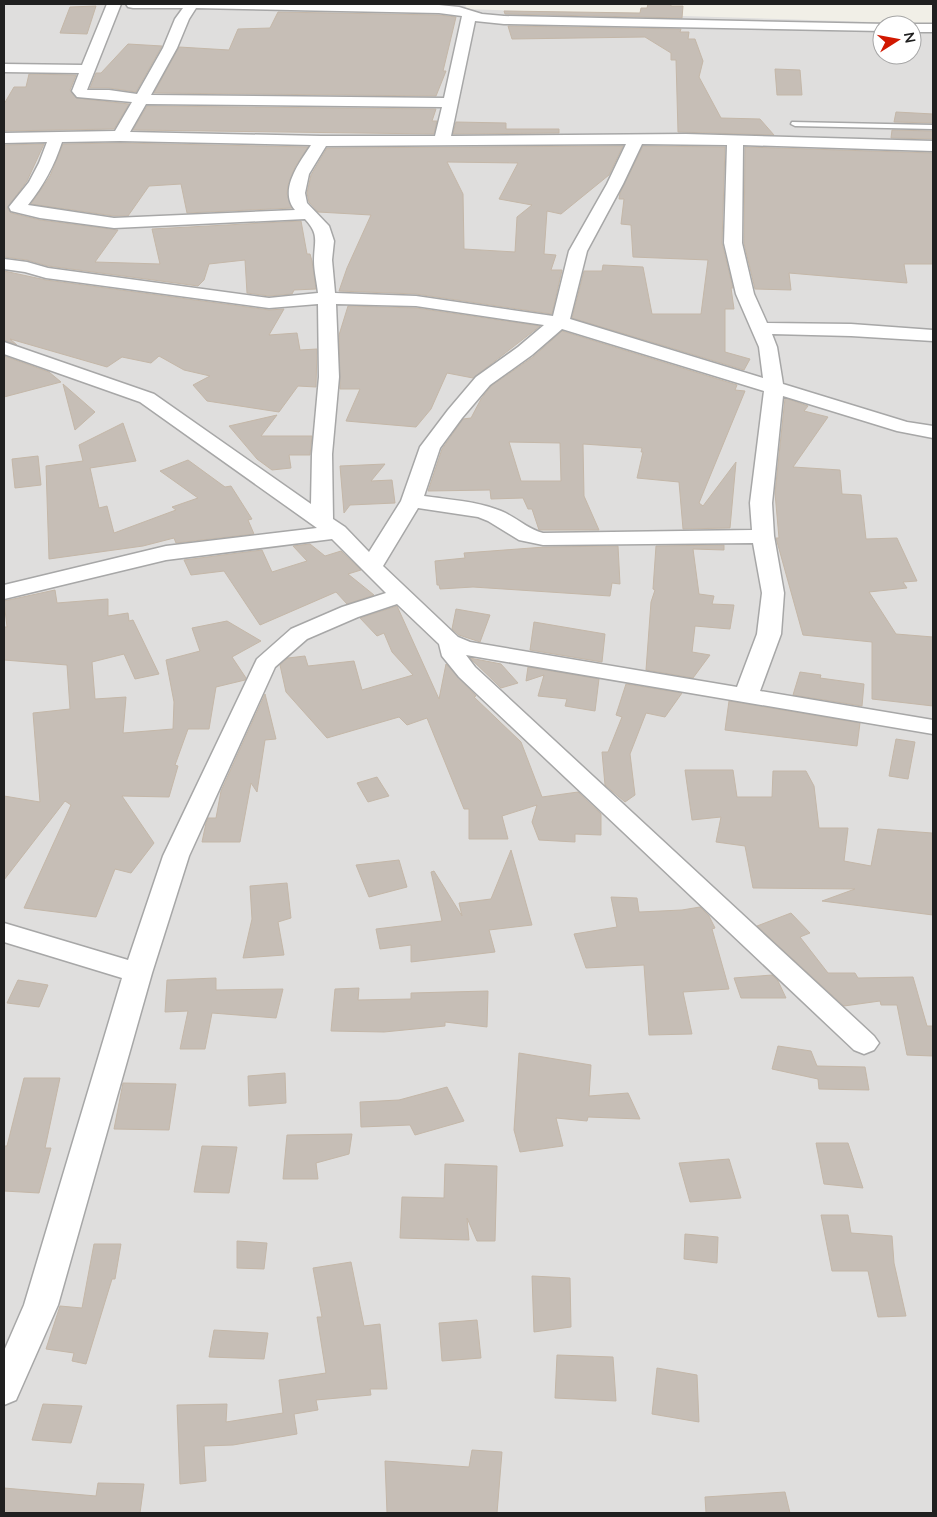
<svg xmlns="http://www.w3.org/2000/svg" width="937" height="1517" viewBox="0 0 937 1517" font-family="Lato,sans-serif">
<rect width="100%" height="100%" fill="#f1efe7"/>
<!-- residential -->
<path fill="#dfdedd" fill-rule="evenodd" d="M4 4H466L465 9 933 24V1513H4V145L37 138 4 137ZM882 25H912V55H882Z"/>
<!-- building -->
<g fill="#c6beb6" stroke="#c4b7a8" fill-rule="evenodd">
<polygon points="648,4 671,4 671,6 683,6 682,18 505,14 504,11 640,13 641,8 647,8"/>
<polygon points="96,6 87,34 60,33 70,7"/>
<polygon points="278,12 439,15 456,17 443,71 446,71 436,96 154,93 179,47 229,50 238,29 270,28"/>
<polygon points="508,26 681,29 680,32 689,32 688,39 695,39 703,61 699,77 721,118 760,119 774,135 678,132 676,60 671,60 671,53 645,37 512,39"/>
<polygon points="128,44 162,46 136,92 109,88 90,88 96,73 101,73"/>
<polygon points="775,69 800,70 802,95 777,95"/>
<polygon points="29,74 76,75 70,90 76,98 129,104 114,129 4,131 4,104 14,87 26,87"/>
<polygon points="147,106 436,109 432,121 437,121 434,134 133,130"/>
<polygon points="896,112 933,114 933,123 894,122"/>
<polygon points="456,122 506,123 506,129 559,129 559,133 453,134"/>
<polygon points="892,130 933,131 933,139 891,138"/>
<polygon points="120,143 308,147 295,167 288,185 287,194 292,208 187,213 181,184 149,186 128,216 114,216 31,204 50,176 63,144"/>
<polygon points="44,144 27,181 7,208 11,213 40,220 118,230 95,262 160,264 152,229 301,221 307,254 310,254 312,261 316,289 294,290 292,294 269,296 247,293 245,260 209,264 204,280 198,286 48,266 27,260 4,257 4,145"/>
<path d="M623 146 609 175 561 214 547 211 544 254 556 255 551 270H562L552 314 416 294 339 291 347 268 371 215 318 212 309 202 307 193 311 175 327 148ZM447 162 518 163 499 199 532 205 517 217 515 252 464 249 463 194Z"/>
<polygon points="643,146 725,147 722,243 733,288 731,288 734,309 725,309 725,352 750,359 744,370 572,318 584,271 602,271 603,265 643,267 652,314 701,314 708,260 633,257 631,225 621,224 624,199 619,199 620,193"/>
<polygon points="745,147 933,153 933,264 904,264 907,283 789,273 791,290 755,289 744,243"/>
<polygon points="4,271 46,280 269,310 284,309 269,335 297,333 300,350 317,349 316,387 298,386 279,412 207,401 193,385 210,376 184,370 159,356 151,363 122,357 107,367 10,339 17,345 4,340"/>
<polygon points="348,306 416,308 540,326 473,378 447,373 431,409 416,427 346,421 360,389 340,389 339,335"/>
<path d="M562 331 737 385 735 390 745 391 699 503 703 506 736 462 730 528 683 529 679 482 637 478 643 452H641L642 448 583 444 584 496 599 530H539L532 509H528L523 498 491 499 490 490 428 491 442 449 463 419 471 418 481 399 491 386 533 357ZM509 442 560 443 561 481H521Z"/>
<polygon points="4,356 49,372 61,382 4,397"/>
<polygon points="63,384 95,412 75,430"/>
<polygon points="785,398 808,406 804,411 828,417 793,467 840,470 842,494 861,495 866,539 897,538 917,581 903,582 907,588 869,592 896,634 933,637 933,706 872,699 872,642 803,635 776,538 779,538 775,493"/>
<polygon points="277,415 261,436 312,436 310,455 289,455 291,468 272,470 257,459 229,426"/>
<polygon points="123,423 136,461 90,468 99,508 107,506 114,533 176,510 172,507 198,498 160,471 188,460 225,487 231,486 252,519 248,520 254,534 176,543 174,538 143,546 49,559 46,466 83,461 79,445"/>
<polygon points="38,456 41,485 15,488 12,459"/>
<polygon points="385,464 371,481 392,480 395,503 350,505 344,513 340,466"/>
<polygon points="310,544 325,556 341,551 361,570 348,574 374,595 347,604 336,592 260,625 224,571 191,575 184,560 262,550 272,572 307,561 293,546"/>
<polygon points="724,545 724,550 693,549 699,594 714,596 712,604 734,605 730,629 695,626 692,652 710,655 693,678 646,670 651,602 655,590 653,589 656,546"/>
<polygon points="618,546 620,584 612,583 610,596 473,587 440,589 439,585 437,585 435,561 465,558 464,553 545,547"/>
<polygon points="55,590 57,603 108,599 108,616 128,613 129,621 133,620 159,674 135,679 124,654 92,662 95,699 126,697 123,733 173,729 174,702 166,660 200,651 192,628 227,621 261,641 232,657 246,678 245,680 216,687 209,729 188,729 175,765 178,766 169,797 122,796 154,843 131,873 115,869 96,917 24,908 71,805 65,801 4,880 4,796 40,802 33,713 70,709 67,665 4,660 4,627 7,627 4,601"/>
<polygon points="397,606 439,699 446,664 476,696 474,697 521,742 542,797 578,792 601,814 601,835 575,834 575,842 539,840 532,822 537,805 502,816 508,839 469,839 469,809 464,809 427,718 407,725 399,717 327,738 286,692 280,665 288,658 305,656 308,666 354,661 362,690 413,675 392,652 384,633 377,636 360,618"/>
<polygon points="456,609 490,615 480,642 459,635 452,629"/>
<polygon points="534,622 605,634 602,662 530,650"/>
<polygon points="470,658 501,664 518,683 501,688"/>
<polygon points="528,667 599,679 595,711 565,706 567,699 538,696 544,675 526,681"/>
<polygon points="800,672 821,675 820,678 864,684 862,706 793,695"/>
<polygon points="626,684 682,693 665,717 646,713 630,754 635,795 625,802 605,785 602,752 608,752 622,717 616,715"/>
<polygon points="265,694 276,739 265,740 257,792 251,783 240,842 202,842 206,823 208,818 216,818 221,791"/>
<polygon points="729,701 860,723 857,746 725,730"/>
<polygon points="896,739 915,742 908,779 889,776"/>
<polygon points="685,770 733,770 737,797 772,797 773,771 806,771 814,786 819,828 848,828 844,861 871,866 878,829 932,833 933,915 822,901 855,889 753,888 745,846 716,842 721,817 692,820"/>
<polygon points="377,777 389,796 368,802 357,783"/>
<polygon points="511,850 532,925 489,930 495,952 411,962 411,945 380,949 376,929 442,921 431,872 434,871 462,916 459,903 491,899"/>
<polygon points="399,860 407,887 369,897 356,865"/>
<polygon points="287,883 291,918 278,922 284,955 243,958 252,919 250,886"/>
<polygon points="611,897 637,898 639,912 682,910 700,907 709,916 715,928 712,929 729,989 683,992 692,1034 649,1035 644,965 586,968 574,934 617,927"/>
<polygon points="791,913 810,933 800,937 828,973 855,973 858,978 913,977 927,1026 933,1026 933,1056 907,1055 897,1005 881,1005 880,1001 844,1006 757,926"/>
<polygon points="772,975 778,981 786,998 741,998 734,978"/>
<polygon points="216,978 216,990 283,989 276,1018 212,1013 205,1049 180,1049 188,1011 165,1012 167,980"/>
<polygon points="18,980 48,985 39,1007 7,1003"/>
<polygon points="359,988 358,1000 411,999 411,993 488,991 487,1027 445,1022 445,1026 384,1032 331,1031 335,989"/>
<polygon points="778,1046 811,1051 817,1066 865,1067 869,1090 819,1089 818,1079 772,1069"/>
<polygon points="519,1053 591,1065 589,1096 628,1093 640,1119 588,1117 587,1121 556,1118 563,1146 520,1152 514,1130"/>
<polygon points="285,1073 286,1103 249,1106 248,1076"/>
<polygon points="24,1078 60,1078 45,1148 51,1148 39,1193 4,1191 4,1146 7,1146"/>
<polygon points="123,1083 176,1084 169,1130 114,1129"/>
<polygon points="447,1087 464,1121 415,1135 410,1125 361,1127 360,1102 399,1100"/>
<polygon points="352,1134 349,1154 316,1163 318,1179 283,1179 287,1135"/>
<polygon points="816,1143 848,1143 863,1188 824,1184"/>
<polygon points="202,1146 237,1147 229,1193 194,1192"/>
<polygon points="729,1159 741,1198 690,1202 679,1163"/>
<polygon points="445,1164 497,1166 495,1241 477,1241 467,1218 469,1240 400,1238 402,1197 444,1198"/>
<polygon points="821,1215 848,1215 851,1233 892,1236 894,1263 906,1316 878,1317 868,1271 832,1271"/>
<polygon points="685,1234 718,1237 717,1263 684,1259"/>
<polygon points="237,1241 267,1243 264,1269 237,1268"/>
<polygon points="94,1244 121,1244 115,1279 112,1279 86,1364 72,1361 74,1353 46,1349 60,1306 82,1308"/>
<polygon points="351,1262 364,1326 380,1324 387,1389 370,1389 371,1395 316,1400 318,1410 294,1414 297,1434 233,1445 204,1446 206,1481 180,1484 177,1405 227,1404 226,1422 283,1413 279,1380 326,1373 317,1317 322,1317 313,1268"/>
<polygon points="532,1276 570,1278 571,1327 534,1332"/>
<polygon points="477,1320 481,1358 442,1361 439,1323"/>
<polygon points="214,1330 268,1333 264,1359 209,1357"/>
<polygon points="557,1355 613,1357 616,1401 555,1398"/>
<polygon points="657,1368 697,1375 699,1422 652,1414"/>
<polygon points="43,1404 82,1406 71,1443 32,1440"/>
<polygon points="472,1450 502,1452 497,1513 387,1513 385,1461 469,1467"/>
<polygon points="98,1483 144,1484 140,1513 4,1513 4,1488 96,1496"/>
<polygon points="785,1492 790,1513 706,1513 705,1497"/>
</g>
<g fill="none" stroke-linecap="round" stroke-linejoin="round">
<defs>
<polygon id="service" points="792,122 933,125 933,129 795,126 791,124"/>
<g id="minor">
<path d="M107 4H121L87 90H109L137 94 163 48 175 19 183 8H133L128 7 126 4 439 5 459 7 482 14 504 16 887 24 882 25V31L504 24 475 21 451 136 686 134 933 141V151L743 145 742 243 754 294 767 323 851 324 933 330V341L851 336 772 334 777 347 783 384 907 422 933 426V438L897 431 783 396 772 503 774 536 784 593 781 634 760 691 933 720V734L466 655 475 667 874 1036 879 1043 874 1050 864 1054 854 1050 459 677 442 656 439 644 397 604 358 617 307 639 275 667 189 856 152 973 58 1305 16 1400 4 1405V1351L24 1305 122 978 4 942V923L128 960 163 856 257 659 291 629 342 607 386 593 332 539 166 560 4 599V585L166 546 317 528 140 402 4 354V342L154 394 311 504 312 454 319 377 318 304 269 308 46 278 25 272 4 269V259L27 262 48 268 269 298 318 293C317 283 314 271 314 261 314 241 320 235 305 219L114 228 40 218 11 211 9 207 29 182 39 163 47 142 4 143V133L115 131 132 102 77 97 72 91 79 73 4 72V64L82 65ZM196 8 439 13 462 16 444 98 151 95 177 48 189 19ZM146 104 442 107 435 136H321L130 132ZM120 141 311 145C300 162 278 190 295 210L114 218 28 205C44 185 54 166 62 142ZM626 144 607 184 569 251 553 316 416 296 335 293 332 260 334 241 329 226 307 203 305 193 309 174 326 146ZM642 144 727 145 724 243 736 294 759 347 763 378 570 319 587 251 623 184ZM336 304 416 306 544 325 518 347 476 377 448 410 420 447 401 501 369 552 345 527 333 519 332 454 339 377ZM562 329 764 391 750 503 752 530 543 533C527 529 516 517 501 511 477 501 450 500 424 496L440 448 462 418 490 385 532 355ZM418 508 478 517 488 521 519 540 543 545 753 543 762 593 757 634 737 687 470 642 458 637 383 566Z"/>
<polygon points="912,24 933,24 933,32 912,32 912,25 907,25"/>
</g>
</defs>
<!-- service casing -->
<use href="#service" stroke="#a7a7a7" stroke-width="3"/>
<!-- minor casing -->
<use href="#minor" stroke="#a7a7a7" stroke-width="3"/>
<!-- service -->
<use href="#service" fill="#fff" fill-rule="evenodd"/>
<!-- minor -->
<use href="#minor" fill="#fff" fill-rule="evenodd"/>
</g>
<!-- border -->
<rect width="937" height="1517" fill="none" stroke="#202020" stroke-width="10"/>
<!-- north arrow -->
<g transform="translate(897 40) rotate(79)"><circle r="24" fill="#ffffff" stroke="#a6a6a6"/>
<path d="M0-4L9 19L0 12L-9 19Z" fill="#d11800"/>
<text y="-8" font-size="14" font-weight="bold" text-anchor="middle" fill="#202020">N</text>
</g>
</svg>
